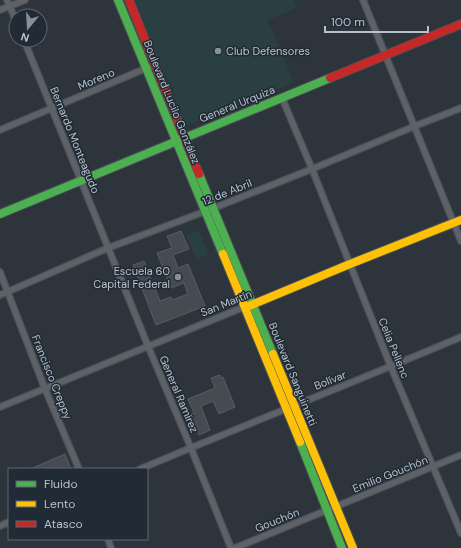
<svg xmlns="http://www.w3.org/2000/svg" width="461" height="548" viewBox="0 0 461 548" font-family="'DM Sans',sans-serif">
<rect width="100%" height="100%" fill="#2d343b"/>
<!-- green -->
<g fill="#2a3f41">
<polygon points="135,0 294,0 297,8 268,20 294,83 186,126"/>
<polygon points="199,230 208,254 196,259 186,235"/>
</g>
<!-- building -->
<g fill="#454b51" stroke="#555c63">
<polygon points="181,231 189,249 173,255 178,268 188,264 205,306 156,325 133,265 144,261 160,301 171,297 172,300 188,294 184,283 171,288 157,253 172,248 167,236"/>
<polygon points="220,375 221,378 223,377 235,407 219,414 213,401 201,406 210,430 199,435 190,414 194,413 188,399 215,388 211,378"/>
<polygon points="65,454 71,469 30,469"/>
</g>
<g fill="none" stroke-linecap="round" stroke-linejoin="round">
<defs>
<g id="street">
<polyline points="7,0 16,21"/>
<polyline points="363,0 461,241"/>
<polyline points="0,10 25,0"/>
<polyline points="24,40 148,346 191,448 231,548"/>
<polyline points="282,98 312,169 391,367 461,533"/>
<polyline points="0,130 149,67"/>
<polyline points="0,272 45,389 79,469"/>
<polyline points="0,295 108,248 214,208 312,169 415,126 461,108"/>
<polyline points="0,407 244,307"/>
<path d="M140 469C247 424 355 382 461 337"/>
<polyline points="0,526 9,522"/>
<polyline points="108,539 111,548"/>
<polyline points="235,548 461,455"/>
</g>
<g id="fast">
<polyline points="118,0 223,254"/>
<polyline points="199,174 273,354"/>
<polyline points="0,214 330,78"/>
<polyline points="300,442 342,548"/>
</g>
<g id="slow">
<polyline points="223,254 300,442"/>
<polyline points="249,306 350,264 461,220"/>
<polyline points="273,354 353,548"/>
</g>
<g id="jam">
<polyline points="129,0 199,174"/>
<polyline points="330,78 461,24"/>
</g>
</defs>
<!-- street casing -->
<use href="#street" stroke="#4b5055" stroke-width="8"/>
<!-- fast casing -->
<use href="#fast" stroke="#4b5055" stroke-width="10"/>
<!-- slow casing -->
<use href="#slow" stroke="#4b5055" stroke-width="10"/>
<!-- jam casing -->
<use href="#jam" stroke="#4b5055" stroke-width="10"/>
<!-- street -->
<use href="#street" stroke="#5d6269" stroke-width="5.5"/>
<!-- fast -->
<use href="#fast" stroke="#4caf50" stroke-width="8"/>
<!-- slow -->
<use href="#slow" stroke="#ffc107" stroke-width="8"/>
<!-- jam -->
<use href="#jam" stroke="#c62828" stroke-width="8"/>
</g>
<!-- markers -->
<g fill="#879099" stroke="#202b36" stroke-width="1.5">
<circle cx="218" cy="51" r="4"/>
<circle cx="178" cy="277" r="4"/>
</g>
<g text-anchor="middle" dominant-baseline="central" stroke-width="3" stroke-linejoin="round" paint-order="stroke">
<!-- poi labels -->
<g font-size="11" fill="#b8c1cb" stroke="#202b36" text-anchor="start">
<text x="226" y="51">Club Defensores</text>
<text x="170" y="271" text-anchor="end">Escuela 60<tspan x="170" dy="13">Capital Federal</tspan></text>
</g>
<!-- street labels -->
<g font-size="11" fill="#b8c1cb" stroke="#202b36">
<text transform="translate(96 79) rotate(-23)">Moreno</text>
<text transform="translate(172 102) rotate(68)">Boulevard Lucilo González</text>
<text transform="translate(237 104) rotate(-22)">General Urquiza</text>
<text transform="translate(75 140) rotate(68)">Bernardo Monteagudo</text>
<text transform="translate(227 192) rotate(-22)">12 de Abril</text>
<text transform="translate(226 303) rotate(-22)">San Martín</text>
<text transform="translate(394 348) rotate(68)">Celia Pellenc</text>
<text transform="translate(293 374) rotate(68)">Boulevard Sanguinetti</text>
<text transform="translate(52 377) rotate(68)">Francisco Creppy</text>
<text transform="translate(330 380) rotate(-22)">Bolívar</text>
<text transform="translate(179 394) rotate(67)">General Ramírez</text>
<text transform="translate(390 474) rotate(-22)">Emilio Gouchón</text>
<text transform="translate(277 520) rotate(-22)">Gouchón</text>
</g>
</g>
<!-- legend -->
<rect x="8" y="468" width="140" height="72" fill="#202b36" stroke="#5d6772"/>
<rect x="16" y="481" width="20" height="6" fill="#4caf50" stroke="#5d6772"/>
<text x="44" y="488" font-size="12" fill="#b8c1cb">Fluido</text>
<rect x="16" y="501" width="20" height="6" fill="#ffc107" stroke="#5d6772"/>
<text x="44" y="508" font-size="12" fill="#b8c1cb">Lento</text>
<rect x="16" y="521" width="20" height="6" fill="#c62828" stroke="#5d6772"/>
<text x="44" y="528" font-size="12" fill="#b8c1cb">Atasco</text>
<!-- north arrow -->
<g transform="translate(28 28) rotate(198)"><circle r="19" fill="#202b36" stroke="#5d6772"/>
<path d="M0-3L7 15L0 10L-7 15Z" fill="#879099"/>
<text y="-6" font-size="11" font-weight="bold" text-anchor="middle" fill="#b8c1cb">N</text>
</g>
<!-- scale -->
<path d="M325 26v6h103v-6" fill="none" stroke="#b8c1cb" stroke-width="2"/>
<text x="331" y="26" font-size="12" fill="#b8c1cb" stroke="#202b36" stroke-width="3" paint-order="stroke">100 m</text>
</svg>
